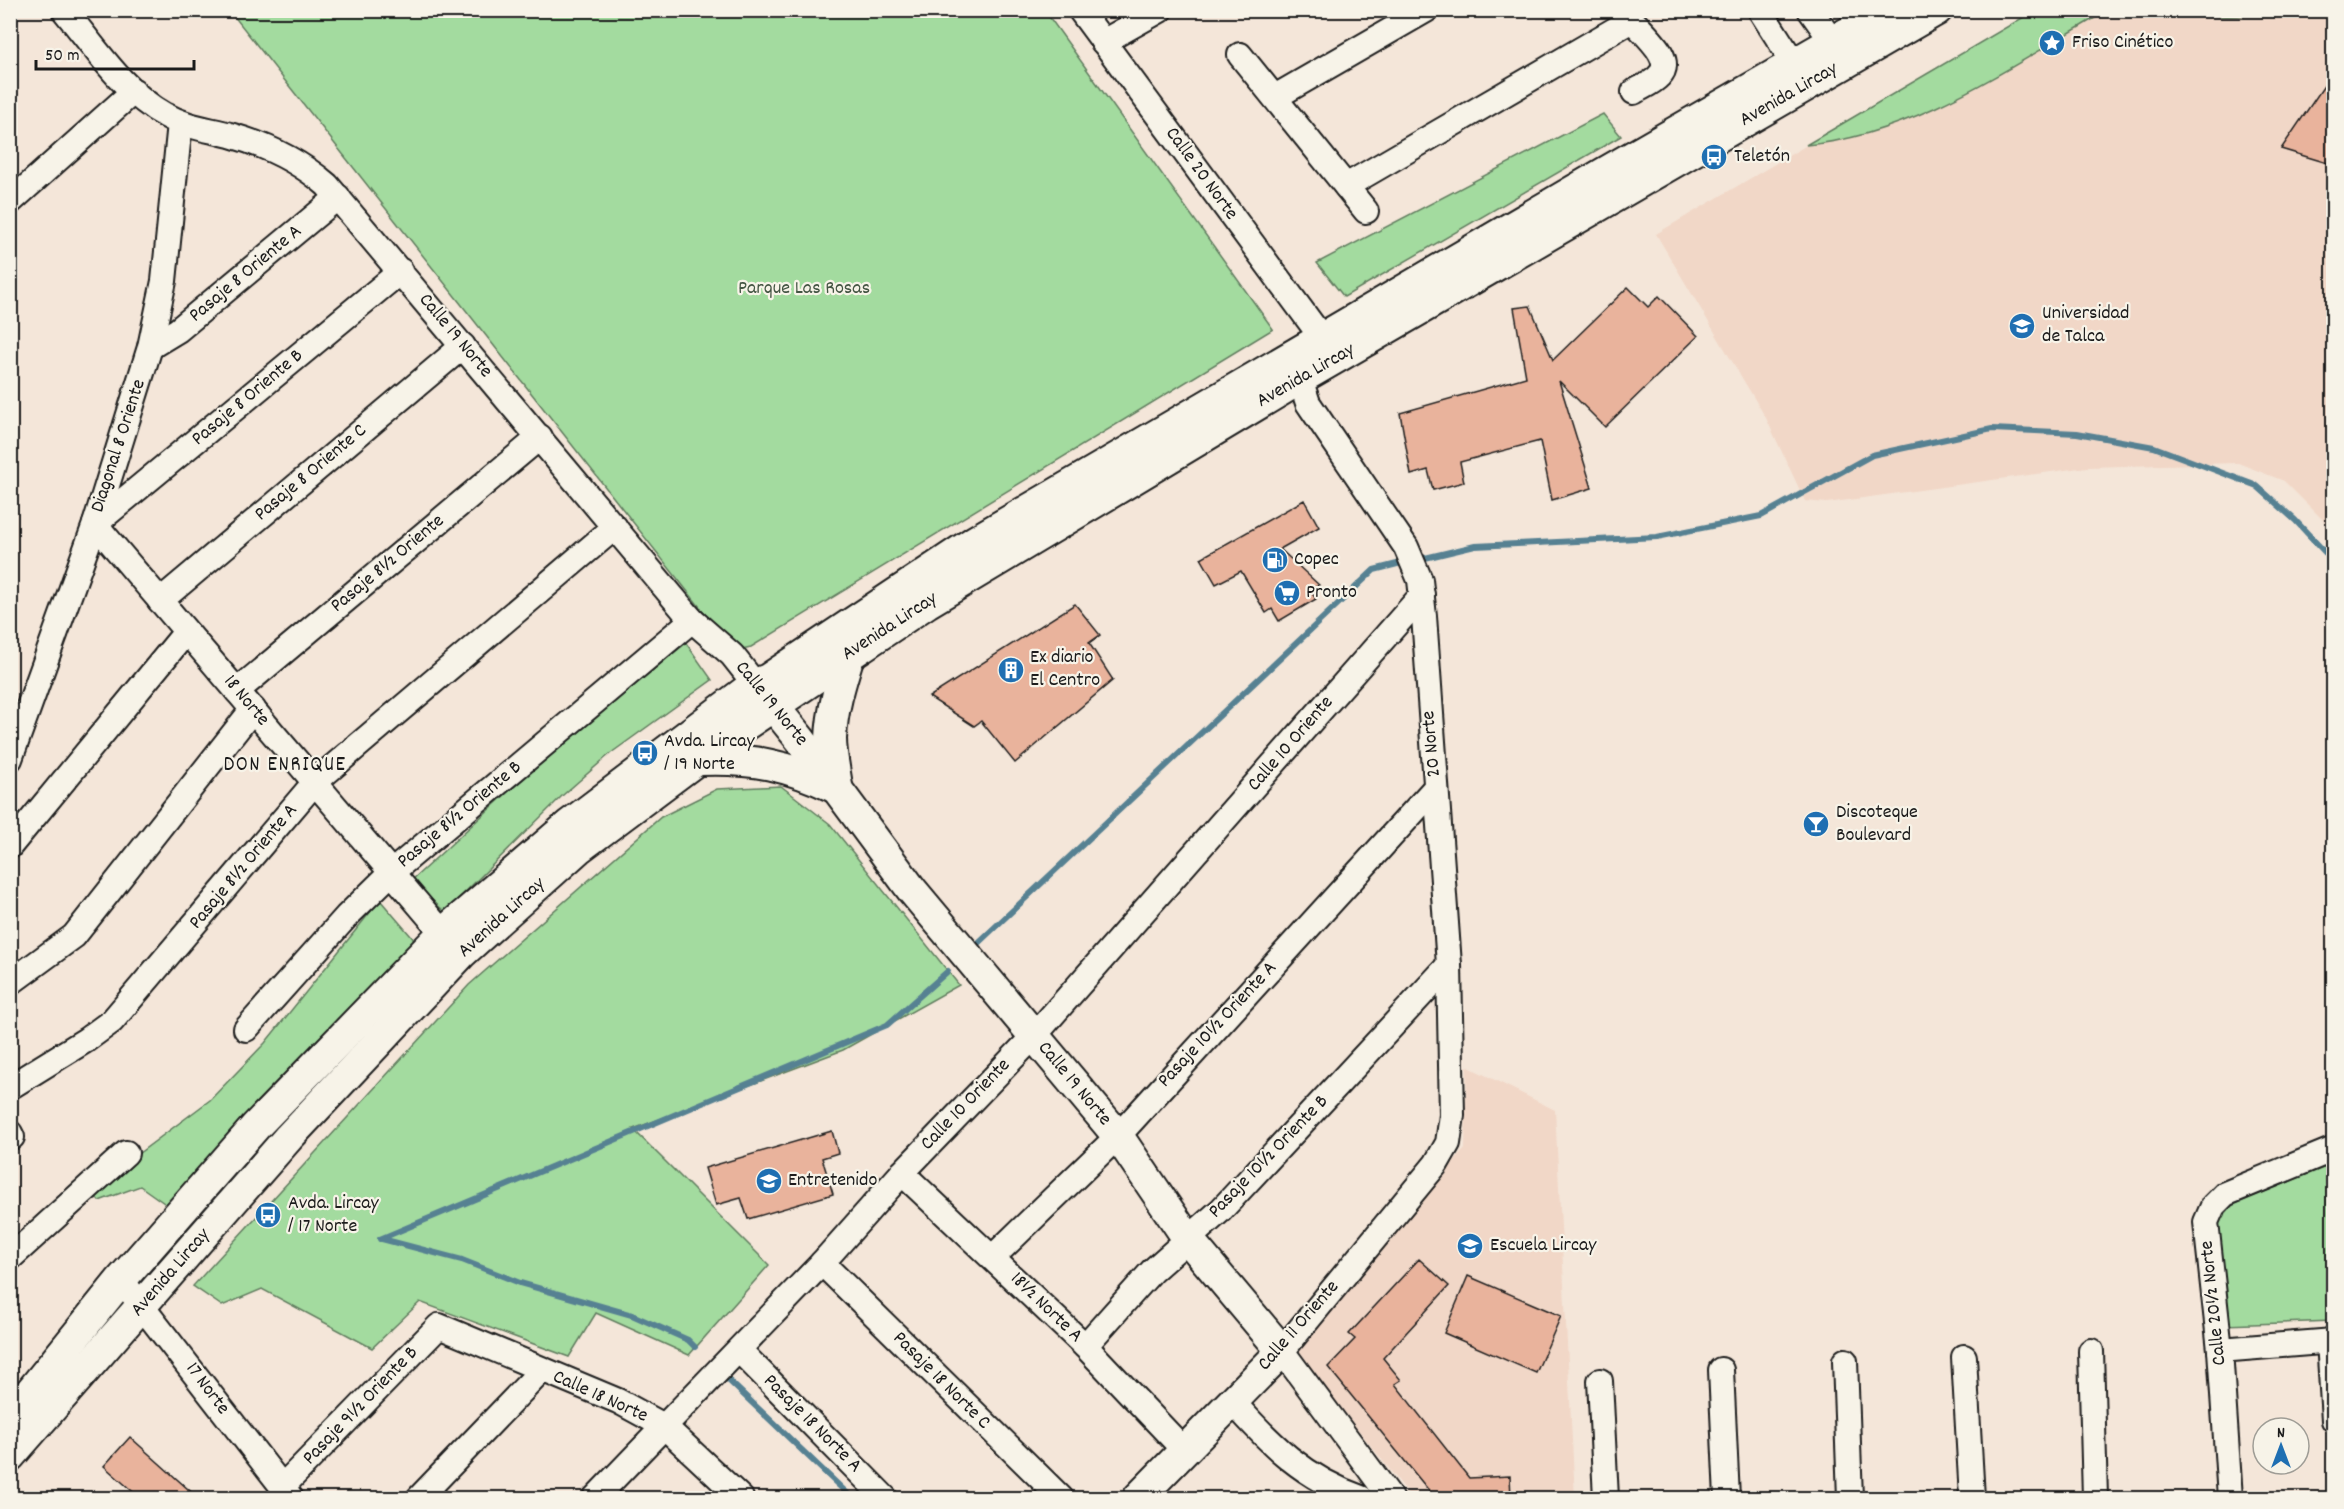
<svg xmlns="http://www.w3.org/2000/svg" width="2344" height="1509" viewBox="0 0 2344 1509" font-family="Dekko,sans-serif">
<rect width="100%" height="100%" fill="#f4e6d9"/>
<filter id="ink" filterUnits="userSpaceOnUse"><feTurbulence type="fractalNoise" baseFrequency=".0167" numOctaves="2"/><feDisplacementMap in="SourceGraphic" scale="12" xChannelSelector="R" yChannelSelector="G"/><feConvolveMatrix kernelMatrix="1 2 1 2 8 2 1 2 1" color-interpolation-filters="sRGB"/></filter>
<g filter="url(#ink)">
<!-- built -->
<g fill="#f1d7c7">
<polygon points="2034,11 2333,11 2333,530 2284,481 2238,463 2087,467 1827,503 1805,501 1766,418 1656,234"/>
<polygon points="1467,1066 1555,1110 1575,1498 1412,1498 1289,1342 1465,1149"/>
</g>
<!-- green -->
<g fill="#a3db9f" stroke="#607c5e" stroke-width="1.5">
<polygon points="230,11 1045,11 1273,329 751,647 737,650 729,644"/>
<path d="M2034 11H2107C2015 63 1914 136 1806 145Z"/>
<path d="M2184 11V10L2275 11C2245 17 2214 19 2184 11Z"/>
<polygon points="1603,114 1621,136 1344,297 1317,263"/>
<polygon points="686,643 712,680 611,753 563,795 445,912 411,881 544,759"/>
<polygon points="781,786 830,824 959,985 843,1050 633,1129 769,1265 689,1355 596,1313 569,1357 420,1302 372,1348 262,1289 222,1306 193,1286 469,985 661,817 717,789"/>
<polygon points="380,900 417,943 167,1205 140,1186 99,1201 90,1190 210,1100 265,1043"/>
<polygon points="2333,1164 2333,1321 2224,1325 2218,1223 2232,1205"/>
</g>
<g fill="none" stroke-linecap="round" stroke-linejoin="round">
<!-- stream -->
<g stroke="#578192" stroke-width="6">
<polyline points="1425,558 1475,546 1657,537 1761,516 1872,455 1992,429 2077,433 2154,447 2257,486 2295,520 2334,562"/>
<polyline points="976,945 1374,570 1401,563"/>
<polyline points="380,1239 887,1025 948,971"/>
<polyline points="382,1239 462,1260 520,1283 632,1315 688,1340 695,1347"/>
<polyline points="722,1374 852,1498"/>
</g>
</g>
<!-- building -->
<g fill="#e9b39c" stroke="#1c1c1c" stroke-width="1.5">
<polygon points="2334,71 2334,165 2281,149"/>
<polygon points="1628,287 1648,307 1659,296 1698,336 1605,427 1559,381 1592,488 1552,500 1540,441 1460,462 1464,482 1433,490 1428,470 1411,475 1400,413 1526,377 1514,308 1530,306 1553,360"/>
<polygon points="1304,500 1319,527 1280,549 1319,585 1310,590 1316,599 1279,621 1272,609 1266,613 1241,571 1216,584 1201,558"/>
<polygon points="1075,604 1100,635 1089,643 1113,680 1015,763 981,721 974,726 929,697"/>
<polygon points="832,1131 838,1153 822,1158 833,1194 748,1219 741,1198 716,1205 705,1168"/>
<polygon points="1419,1259 1449,1286 1383,1358 1401,1380 1395,1384 1469,1478 1510,1476 1511,1498 1435,1498 1328,1367 1355,1339 1349,1334"/>
<polygon points="1468,1276 1561,1316 1536,1373 1444,1333"/>
<polygon points="130,1437 198,1498 140,1498 104,1466"/>
</g>
<g fill="none" stroke-linecap="round" stroke-linejoin="round">
<defs>
<g id="minor">
<path d="M64 10C94 46 124 93 165 115 186 127 208 129 230 135 266 145 299 161 327 185L692 620 732 655 755 684"/>
<polyline points="1080,10 1322,338"/>
<path d="M1624 10C1634 27 1679 57 1659 76 1653 83 1642 87 1634 92"/>
<polyline points="1760,10 1795,65"/>
<polyline points="1810,10 1842,55"/>
<polyline points="1103,42 1160,10"/>
<polyline points="1240,55 1366,211"/>
<polyline points="1275,97 1426,10"/>
<polyline points="1346,186 1630,21"/>
<polyline points="10,202 134,91"/>
<polyline points="401,271 95,524 443,933"/>
<polyline points="150,347 178,330 338,197"/>
<polyline points="1300,379 1308,403 1406,547 1420,580 1424,616 1449,965 1452,1115 1448,1143 1436,1164 1282,1351 1391,1498"/>
<polyline points="160,601 463,346"/>
<polyline points="237,691 540,437"/>
<polyline points="10,759 95,524 150,347 164,281 180,123"/>
<polyline points="10,846 186,632"/>
<polyline points="10,983 74,936 253,709"/>
<polyline points="246,1029 347,916 392,872 692,620"/>
<polyline points="10,1087 86,1040 112,1021 315,782 615,527"/>
<polyline points="10,1133 12,1137"/>
<polyline points="902,1173 1085,1346 1184,1450"/>
<polyline points="993,1257 1118,1136 1436,787"/>
<polyline points="10,1258 126,1153"/>
<polyline points="822,1263 1061,1498"/>
<polyline points="130,1291 291,1498"/>
<polyline points="2329,1341 2334,1420"/>
<polyline points="1085,1346 1152,1271 1221,1210 1449,965"/>
<polyline points="739,1350 885,1498"/>
<polyline points="2220,1350 2334,1341"/>
<polyline points="2091,1351 2095,1498"/>
<polyline points="1964,1357 1972,1498"/>
<polyline points="1845,1361 1850,1498"/>
<polyline points="1721,1370 1727,1498"/>
<polyline points="1600,1381 1606,1498"/>
<path d="M1232 1401C1271 1445 1304 1478 1361 1498"/>
<polyline points="283,1486 439,1326 618,1401 664,1426 741,1498"/>
<polyline points="419,1498 541,1371"/>
<polyline points="595,1498 822,1263 902,1173 1034,1036 1422,595"/>
<polyline points="2230,1498 2220,1350 2206,1222 2213,1206 2225,1194 2334,1149"/>
</g>
<g id="major">
<polyline points="761,691 800,739 912,890 1118,1136 1188,1239 1282,1351 1138,1498"/>
<path d="M700 760C753 758 787 765 836 788"/>
<path d="M837 786C835 771 831 754 831 739 832 709 841 681 850 652"/>
<polyline points="10,1417 120,1281 256,1126 443,933 570,824 755,684 768,679 975,541 1604,173 1887,10"/>
<polyline points="10,1456 289,1137 462,953 578,849 729,736 927,603 1300,379 1937,10"/>
</g>
</defs>
<!-- minor casing -->
<use href="#minor" stroke="#1c1c1c" stroke-width="28"/>
<!-- major casing -->
<use href="#major" stroke="#1c1c1c" stroke-width="34"/>
<!-- minor -->
<use href="#minor" stroke="#f7f3e8" stroke-width="24"/>
<!-- major -->
<use href="#major" stroke="#f7f3e8" stroke-width="30"/>
</g>
</g>
<!-- icons -->
<defs>
<symbol id="sight-disc" viewBox="-11 -11 22 22"><circle r="9.5" fill="#1f6fb2" stroke="#f7f3e8"/><path d="M0-6L1.8-2.2L6-1.7L2.9 1.2L3.7 5.4L0 3.3L-3.7 5.4L-2.9 1.2L-6-1.7L-1.8-2.2Z" fill="#fff"/></symbol>
<symbol id="bus-disc" viewBox="-11 -11 22 22"><circle r="9.5" fill="#1f6fb2" stroke="#f7f3e8"/><path d="M-5-6H5V4H4V6H2V4H-2V6H-4V4H-5ZM-3.5-4V0h7V-4ZM-3.5 1.2v1.5H-2V1.2ZM2 1.2v1.5H3.5V1.2Z" fill="#fff"/></symbol>
<symbol id="university-disc" viewBox="-11 -11 22 22"><circle r="9.5" fill="#1f6fb2" stroke="#f7f3e8"/><path d="M0-5L7-2L0 1L-7-2ZM-4 1L0 2.5L4 1V4Q0 6-4 4Z" fill="#fff"/></symbol>
<symbol id="fuel-disc" viewBox="-11 -11 22 22"><circle r="9.5" fill="#1f6fb2" stroke="#f7f3e8"/><path d="M-5.5-6h7V0h2V4h1.3V-2.5L3-4.5l.8-.8L6-3V5H2.5V1h-1V6h-7ZM-4.2-4.7v3.2H.2V-4.7Z" fill="#fff"/></symbol>
<symbol id="supermarket-disc" viewBox="-11 -11 22 22"><circle r="9.5" fill="#1f6fb2" stroke="#f7f3e8"/><path d="M-6-5.5h2.5l.6 2H6L4.5 2H-2.5L-4.4-4H-6ZM-1.5 3.2a1.3 1.3 0 1 0 .1 0ZM3 3.2a1.3 1.3 0 1 0 .1 0Z" fill="#fff"/></symbol>
<symbol id="building-disc" viewBox="-11 -11 22 22"><circle r="9.5" fill="#1f6fb2" stroke="#f7f3e8"/><path d="M-4-6H4V6H1V3H-1V6H-4ZM-2.5-4.3h1.7v1.8h-1.7ZM.8-4.3h1.7v1.8H.8ZM-2.5-1h1.7V.8h-1.7ZM.8-1h1.7V.8H.8Z" fill="#fff"/></symbol>
<symbol id="bar-disc" viewBox="-11 -11 22 22"><circle r="9.5" fill="#1f6fb2" stroke="#f7f3e8"/><path d="M-6-5H6L.8 .8V4.5H3.5V6h-7V4.5H-.8V.8Z" fill="#fff"/></symbol>
<symbol id="school-disc" viewBox="-11 -11 22 22"><circle r="9.5" fill="#1f6fb2" stroke="#f7f3e8"/><path d="M0-5L7-2L0 1L-7-2ZM-4 1L0 2.5L4 1V4Q0 6-4 4Z" fill="#fff"/></symbol>
</defs>
<g fill-rule="evenodd">
<use href="#sight-disc" x="2037" y="28" width="30" height="30"/>
<use href="#bus-disc" x="1699" y="142" width="30" height="30"/>
<use href="#university-disc" x="2007" y="311" width="30" height="30"/>
<use href="#fuel-disc" x="1260" y="545" width="30" height="30"/>
<use href="#supermarket-disc" x="1272" y="578" width="30" height="30"/>
<use href="#building-disc" x="996" y="655" width="30" height="30"/>
<use href="#bus-disc" x="630" y="738" width="30" height="30"/>
<use href="#bar-disc" x="1801" y="809" width="30" height="30"/>
<use href="#school-disc" x="754" y="1166" width="30" height="30"/>
<use href="#bus-disc" x="253" y="1200" width="30" height="30"/>
<use href="#school-disc" x="1455" y="1231" width="30" height="30"/>
</g>
<g text-anchor="middle" dominant-baseline="central" stroke-width="4.5" stroke-linejoin="round" paint-order="stroke">
<!-- poi labels -->
<g font-size="20" fill="#1c1c1c" stroke="#f7f3e8" text-anchor="start">
<text x="2072" y="43">Friso Cinético</text>
<text x="1734" y="157">Teletón</text>
<text x="2042" y="314">Universidad<tspan x="2042" dy="23">de Talca</tspan></text>
<text x="1294" y="560">Copec</text>
<text x="1306" y="593">Pronto</text>
<text x="1030" y="658">Ex diario<tspan x="1030" dy="23">El Centro</tspan></text>
<text x="664" y="742">Avda. Lircay<tspan x="664" dy="23">/ 19 Norte</tspan></text>
<text x="1836" y="813">Discoteque<tspan x="1836" dy="23">Boulevard</tspan></text>
<text x="788" y="1181">Entretenido</text>
<text x="288" y="1204">Avda. Lircay<tspan x="288" dy="23">/ 17 Norte</tspan></text>
<text x="1490" y="1246">Escuela Lircay</text>
</g>
<!-- street labels -->
<g font-size="20" fill="#1c1c1c" stroke="#f7f3e8">
<text transform="translate(1789 95) rotate(-30)">Avenida Lircay</text>
<text transform="translate(1201 174) rotate(54)">Calle 20 Norte</text>
<text transform="translate(246 274) rotate(-40)">Pasaje 8 Oriente A</text>
<text transform="translate(455 336) rotate(50)">Calle 19 Norte</text>
<text transform="translate(1306 376) rotate(-30)">Avenida Lircay</text>
<text transform="translate(248 398) rotate(-40)">Pasaje 8 Oriente B</text>
<text transform="translate(119 446) rotate(-72)">Diagonal 8 Oriente</text>
<text transform="translate(311 473) rotate(-40)">Pasaje 8 Oriente C</text>
<text transform="translate(388 564) rotate(-40)">Pasaje 8½ Oriente</text>
<text transform="translate(890 627) rotate(-33)">Avenida Lircay</text>
<text transform="translate(246 701) rotate(50)">18 Norte</text>
<text transform="translate(771 704) rotate(51)">Calle 19 Norte</text>
<text transform="translate(1291 744) rotate(-49)">Calle 10 Oriente</text>
<text transform="translate(1432 744) rotate(-95)">20 Norte</text>
<text transform="translate(460 815) rotate(-40)">Pasaje 8½ Oriente B</text>
<text transform="translate(244 867) rotate(-50)">Pasaje 8½ Oriente A</text>
<text transform="translate(502 918) rotate(-42)">Avenida Lircay</text>
<text transform="translate(1218 1025) rotate(-47)">Pasaje 10½ Oriente A</text>
<text transform="translate(1074 1084) rotate(50)">Calle 19 Norte</text>
<text transform="translate(966 1105) rotate(-46)">Calle 10 Oriente</text>
<text transform="translate(1269 1157) rotate(-46)">Pasaje 10½ Oriente B</text>
<text transform="translate(171 1273) rotate(-49)">Avenida Lircay</text>
<text transform="translate(2214 1303) rotate(-96)">Calle 20½ Norte</text>
<text transform="translate(1046 1308) rotate(44)">18½ Norte A</text>
<text transform="translate(1299 1326) rotate(-49)">Calle 11 Oriente</text>
<text transform="translate(941 1381) rotate(45)">Pasaje 18 Norte C</text>
<text transform="translate(207 1389) rotate(53)">17 Norte</text>
<text transform="translate(600 1397) rotate(24)">Calle 18 Norte</text>
<text transform="translate(361 1406) rotate(-46)">Pasaje 9½ Oriente B</text>
<text transform="translate(812 1424) rotate(45)">Pasaje 18 Norte A</text>
</g>
<!-- park labels -->
<g font-size="20" fill="#445543" stroke="#f7f3e8">
<text x="804" y="289">Parque Las Rosas</text>
</g>
<!-- neighbourhood labels -->
<g font-size="21" letter-spacing="1.5" fill="#1c1c1c" stroke="#f7f3e8">
<text x="285" y="766">DON ENRIQUE</text>
</g>
</g>
<!-- margin -->
<rect width="2344" height="1509" fill="none" stroke="#f7f3e8" stroke-width="36"/>
<rect x="18" y="18" width="2308" height="1473" fill="none" stroke="#1c1c1c" stroke-width="2" filter="url(#ink)"/>
<!-- north arrow -->
<g transform="translate(2281 1446)"><circle r="28" fill="#f7f3e8" stroke="#9f9d96" stroke-width="1.5"/>
<path d="M0-4.5L10 22L0 15L-10 22Z" fill="#1f6fb2"/>
<text y="-9" font-size="16" font-weight="bold" text-anchor="middle" fill="#1c1c1c">N</text>
</g>
<!-- scale -->
<path d="M36 60v9h158v-9" fill="none" stroke="#1c1c1c" stroke-width="3"/>
<text x="45" y="60" font-size="18" fill="#1c1c1c" stroke="#f7f3e8" stroke-width="4.5" paint-order="stroke">50 m</text>
</svg>
